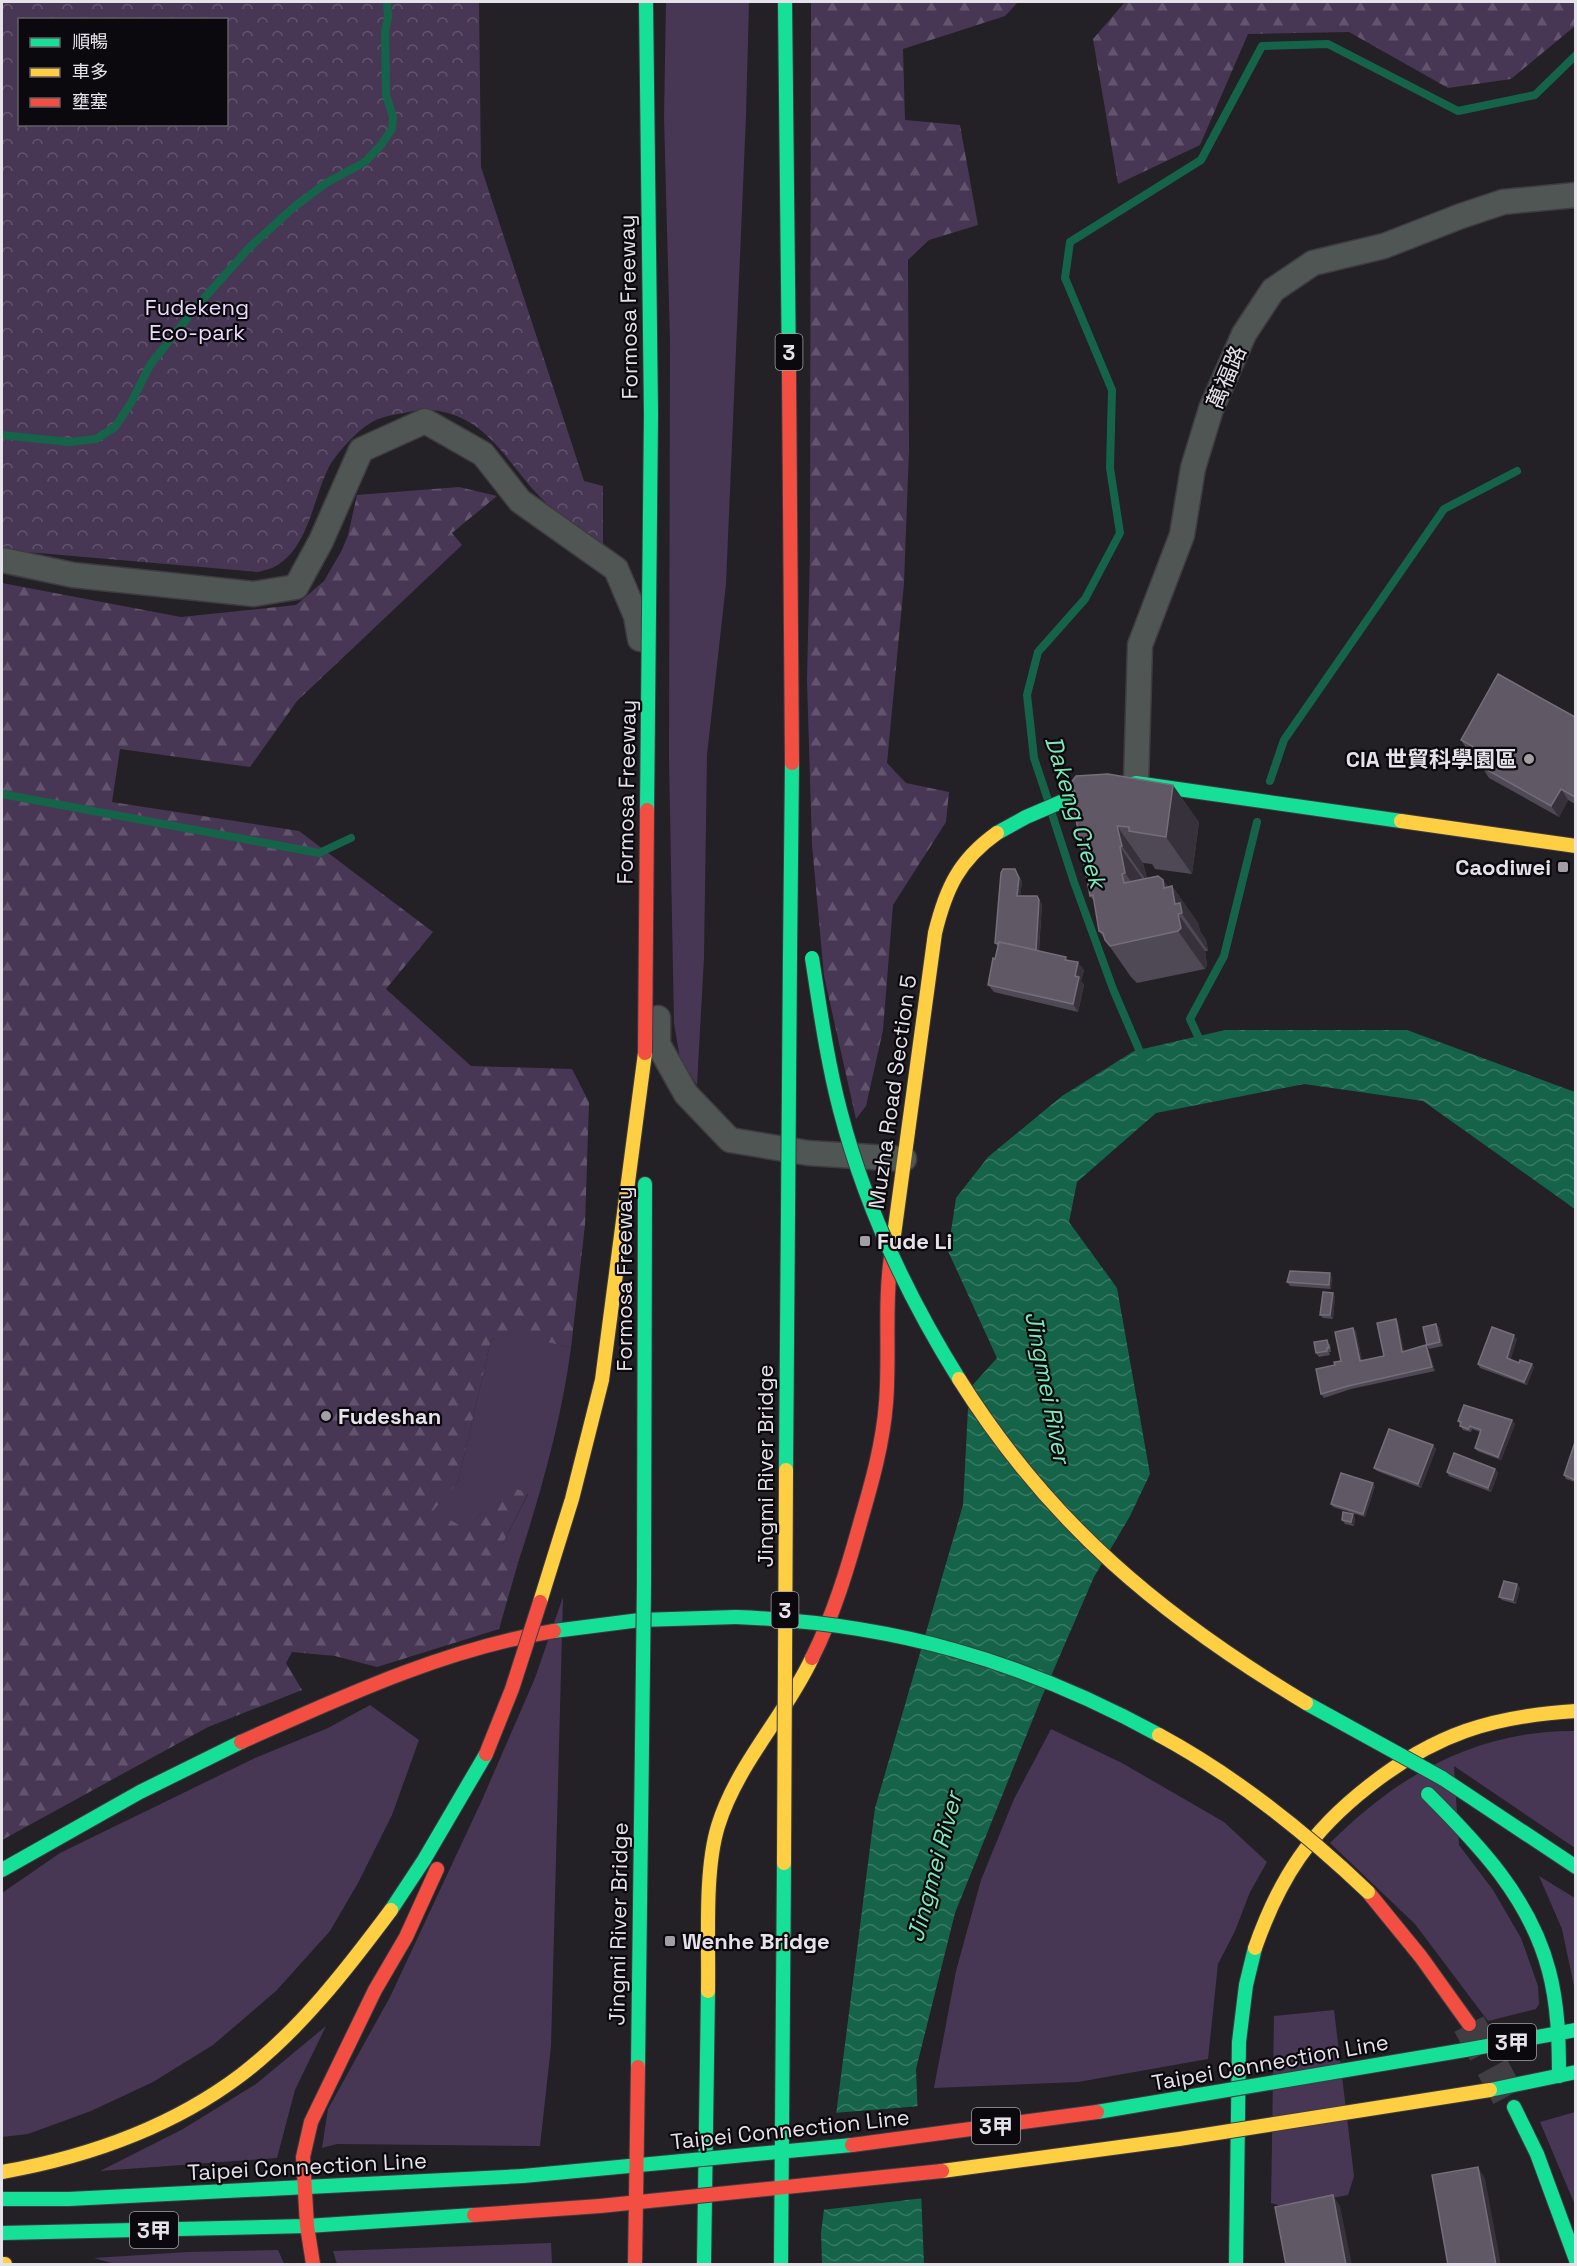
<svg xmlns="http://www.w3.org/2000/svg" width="1577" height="2266" viewBox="0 0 1577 2266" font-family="'Space Grotesk','Noto Sans TC',sans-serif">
<defs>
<pattern id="forest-firs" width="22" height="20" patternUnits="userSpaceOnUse" patternTransform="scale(1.5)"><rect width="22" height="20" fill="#473755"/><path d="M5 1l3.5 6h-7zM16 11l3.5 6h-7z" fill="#62546d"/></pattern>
<pattern id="park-crowns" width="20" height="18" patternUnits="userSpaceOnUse" patternTransform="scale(1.5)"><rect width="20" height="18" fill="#473755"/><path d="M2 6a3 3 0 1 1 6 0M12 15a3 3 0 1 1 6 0" fill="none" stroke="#62546d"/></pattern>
<pattern id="water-waves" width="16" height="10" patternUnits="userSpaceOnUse" patternTransform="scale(1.5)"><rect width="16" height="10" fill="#156449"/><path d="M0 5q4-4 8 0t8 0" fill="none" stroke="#377a63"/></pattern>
</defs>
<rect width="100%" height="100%" fill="#232026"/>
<!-- grass -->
<g fill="#473755">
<polygon points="666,2 749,2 746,116 726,584 707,755 704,958 697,1085 680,1059 674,1023 669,760 670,341 664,117"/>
<path d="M508 1331 571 1348C561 1422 541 1492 518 1563L501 1557 504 1541 528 1494 480 1514 467 1530 432 1511 458 1482 491 1340Z"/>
<polygon points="563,1597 551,2046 540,2146 337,2144 322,2148 328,2109 390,1997 482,1800 535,1678"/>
<polygon points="370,1705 419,1740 392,1815 358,1883 330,1931 276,1991 213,2045 153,2082 91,2111 28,2134 2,2137 2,1893 60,1853 255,1758 328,1728"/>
<polygon points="1051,1729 1122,1763 1224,1822 1267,1862 1250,1892 1235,1931 1218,1964 1208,2059 1078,2082 934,2088 956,1971 981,1880 1014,1799"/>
<path d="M1575 1731V1848L1454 1766 1459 1845 1493 1890 1521 1938 1538 1986 1539 2004 1536 2009 1488 2021 1415 1924 1330 1843C1398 1775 1477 1730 1575 1731Z"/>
<polygon points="1539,1876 1575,1898 1575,1991 1562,1929"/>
<polygon points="1334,2010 1354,2176 1348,2195 1285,2207 1271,2203 1274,2016"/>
<polygon points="326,2026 295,2090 277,2158 100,2171 183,2129 256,2084"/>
<polygon points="1575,2112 1575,2205 1540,2122"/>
<polygon points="551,2243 552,2264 337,2264 333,2251"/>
<polygon points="278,2250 284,2264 115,2264 94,2258 188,2252"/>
</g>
<!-- forest -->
<g fill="url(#forest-firs)">
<polygon points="811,2 1018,2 1005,16 903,49 905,120 960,125 978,225 929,240 908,260 909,450 904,583 887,763 906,783 949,792 946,822 893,905 883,1030 866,1106 856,1119 824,976 812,845 807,679 810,552"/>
<polygon points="1125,2 1575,2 1575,26 1511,79 1448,88 1349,32 1248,34 1200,145 1118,184 1093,39"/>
<polygon points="459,487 497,496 452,533 462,545 297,701 250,767 120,749 112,802 299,831 433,932 386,989 471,1066 572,1069 589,1102 585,1225 571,1348 508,1332 491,1340 458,1482 433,1511 467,1529 480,1514 499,1483 528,1493 504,1541 502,1557 518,1563 499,1629 377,1667 335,1656 292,1652 286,1663 302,1690 208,1727 2,1840 2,583 181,617 296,605 324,581 342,550 348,535 357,495"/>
</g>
<!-- park -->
<path fill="url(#park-crowns)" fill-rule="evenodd" d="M2 2H479L481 167 584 481 603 486V546C583 530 559 516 541 498 517 474 499 440 469 422 448 410 427 407 404 413 392 415 379 417 369 424 357 431 335 455 329 467 313 498 309 547 276 566 271 569 264 570 258 572L15 551 2 548ZM20 20H226V124H20Z"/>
<!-- water -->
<polygon fill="url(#water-waves)" points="1225,1030 1407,1030 1575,1092 1575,1209 1423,1101 1304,1084 1156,1113 1077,1182 1069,1222 1117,1288 1150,1474 1130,1516 1094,1577 1041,1699 955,1913 916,2069 924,2264 822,2264 821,2233 875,1808 963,1505 969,1389 997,1358 948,1251 956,1198 988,1157 1062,1096 1134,1051"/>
<!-- pier -->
<polygon fill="#232026" points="921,2106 924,2198 821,2210 834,2113"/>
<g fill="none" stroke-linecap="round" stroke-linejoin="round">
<!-- stream -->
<g stroke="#156449" stroke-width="8">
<polyline points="2,435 69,442 96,439 115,427 131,403 150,365 197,306 249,248 294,207 326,183 365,162 381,145 392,129 393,117 386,95 385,31 388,17 387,2"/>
<polyline points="1270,781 1284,740 1444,509 1517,471"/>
<polyline points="2,794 319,853 351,838"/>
<polyline points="1048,800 1034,758 1027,695 1038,652 1085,599 1120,533 1110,468 1112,390 1065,278 1070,242 1201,160 1262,46 1328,44 1458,111 1535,95 1576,55"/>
<polyline points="1052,814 1074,882 1113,989 1143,1059"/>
<polyline points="1202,1045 1190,1019 1224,956 1257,822"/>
</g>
<!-- highway-tunnel -->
<polyline stroke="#403d43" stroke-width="33" stroke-dasharray="33 16" stroke-linecap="butt" points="1469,2024 1514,2107"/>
<defs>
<g id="street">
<polyline points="2,560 73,575 254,594 296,587 321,541 361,450 425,421 483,454 520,501 616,569 636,616 640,639"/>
<polyline points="1136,783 1140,645 1182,535 1193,468 1211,409 1244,334 1273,290 1313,263 1384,246 1461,216 1503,202 1576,195"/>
<polyline points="658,1018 658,1044 686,1094 730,1140 808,1153 904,1159"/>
</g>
<g id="fast">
<polyline points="646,2 651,414"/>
<polyline points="785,2 789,373"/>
<polyline points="997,833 1026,817 1068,799 1136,783 1401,821"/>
<polyline points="790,956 792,763"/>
<polyline points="644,1584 645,1184"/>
<polyline points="554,1631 640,1620 736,1617"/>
<polyline points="1442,1778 1576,1867"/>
<path d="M1428 1794C1479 1845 1530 1898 1549 1971 1558 2005 1559 2041 1559 2076"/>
<polyline points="2,1870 140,1792 241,1742"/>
<polyline points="391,1910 424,1860 486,1754"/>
<polyline points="1465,2050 1576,2030"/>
<polyline points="1490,2090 1576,2072"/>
<polyline points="1514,2107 1537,2154 1576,2260"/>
<polyline points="2,2199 69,2199 523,2176"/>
<polyline points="2,2233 307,2226 474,2215"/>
<polyline points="704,2264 708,1991"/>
<polyline points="1236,2264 1239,2042 1246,1985 1255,1948"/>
</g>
<g id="slow">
<polyline points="1401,821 1576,846"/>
<path d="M891 1257 935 933C946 888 959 860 997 833"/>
<polyline points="540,1602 572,1499 602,1380 645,1053"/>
<path d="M1255 1948C1280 1877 1310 1832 1369 1786 1435 1734 1492 1716 1576 1711"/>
<path d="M708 1991C709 1942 704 1872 718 1826 737 1764 785 1716 812 1658"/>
<path d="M2 2172C87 2157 172 2127 241 2075 300 2030 347 1969 391 1910"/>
<polyline points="2,2264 5,2264"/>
</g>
<g id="jam">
<polyline points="789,373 792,763"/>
<path d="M812 1658C834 1614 848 1567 861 1520 872 1482 883 1443 886 1403 890 1355 884 1305 891 1257"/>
<path d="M241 1742C342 1697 444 1649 554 1631"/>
<polyline points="1368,1892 1421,1957 1469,2024"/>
<polyline points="474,2215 600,2206"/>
<polyline points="313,2264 307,2226 303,2157 311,2122 375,1990 406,1937 437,1869"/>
</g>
</defs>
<!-- street casing -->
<use href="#street" stroke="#3e3c40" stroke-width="27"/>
<!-- fast casing -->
<use href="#fast" stroke="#3e3c40" stroke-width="16"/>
<!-- slow casing -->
<use href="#slow" stroke="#3e3c40" stroke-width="16"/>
<!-- jam casing -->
<use href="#jam" stroke="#3e3c40" stroke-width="16"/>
<!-- street -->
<use href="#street" stroke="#4f5654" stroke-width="24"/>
<!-- fast -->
<use href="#fast" stroke="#16e098" stroke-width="14"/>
<!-- slow -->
<use href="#slow" stroke="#ffcf43" stroke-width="14"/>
<!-- jam -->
<use href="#jam" stroke="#f24e42" stroke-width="14"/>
<defs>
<g id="fast-bridge">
<polyline points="647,810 651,414"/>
<path d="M812 958C820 1009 827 1060 840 1110 865 1206 907 1296 959 1379"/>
<polyline points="786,1470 790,956"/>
<path d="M736 1617C892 1623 1022 1660 1159 1735"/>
<polyline points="1306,1703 1442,1778"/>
<polyline points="638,2067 644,1584"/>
<polyline points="1097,2112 1465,2050"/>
<polyline points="523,2176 852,2145"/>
<polyline points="781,2264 784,1863"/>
</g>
<g id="slow-bridge">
<path d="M959 1379C1050 1524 1161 1616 1306 1703"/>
<path d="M1159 1735C1237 1777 1304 1831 1368 1892"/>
<polyline points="784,1863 786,1470"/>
<polyline points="942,2171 1179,2139 1490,2090"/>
</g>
<g id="jam-bridge">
<polyline points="645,1053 647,810"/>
<polyline points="486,1754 512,1689 540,1602"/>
<polyline points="852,2145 1097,2112"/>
<polyline points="600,2206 942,2171"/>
<polyline points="635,2264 638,2067"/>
</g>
</defs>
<!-- fast-bridge casing -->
<use href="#fast-bridge" stroke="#3e3c40" stroke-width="16" stroke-linecap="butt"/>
<!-- slow-bridge casing -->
<use href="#slow-bridge" stroke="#3e3c40" stroke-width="16" stroke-linecap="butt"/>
<!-- jam-bridge casing -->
<use href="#jam-bridge" stroke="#3e3c40" stroke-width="16" stroke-linecap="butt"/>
<!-- fast-bridge -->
<use href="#fast-bridge" stroke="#16e098" stroke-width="14"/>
<!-- slow-bridge -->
<use href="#slow-bridge" stroke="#ffcf43" stroke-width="14"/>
<!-- jam-bridge -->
<use href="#jam-bridge" stroke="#f24e42" stroke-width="14"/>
</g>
<!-- wall -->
<g fill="#4f4955">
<polygon points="1575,717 1575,804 1568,800 1559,817 1489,778 1482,767 1485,761 1468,751 1461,740"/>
<polygon points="1071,788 1199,822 1192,874 1155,869 1152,864 1143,863 1147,878 1163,880 1168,887 1172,886 1198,923 1200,931 1206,940 1208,951 1205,951 1207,965 1205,969 1137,983 1131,977 1099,931 1094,901 1090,896 1075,800 1073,797 1074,793"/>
<polygon points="1015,869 1022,881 1020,896 1042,904 1039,951 1069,960 1084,970 1081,981 1084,985 1078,1012 994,992 988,985 998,947 995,943"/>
<polygon points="1332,1277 1331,1289 1290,1286 1287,1282"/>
<polygon points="1333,1293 1335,1297 1333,1319 1323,1318 1320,1315"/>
<polygon points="1396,1319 1398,1323 1404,1352 1426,1345 1428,1349 1435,1371 1351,1389 1324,1398 1321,1394 1335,1365 1341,1361 1356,1331 1362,1361 1384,1356"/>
<polygon points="1436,1324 1439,1328 1443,1346 1429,1349 1427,1345"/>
<polygon points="1517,1339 1510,1360 1534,1367 1527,1385 1480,1368 1478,1364"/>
<polygon points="1330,1344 1331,1352 1329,1352 1330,1355 1319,1357 1316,1353"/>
<polygon points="1512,1420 1515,1424 1501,1460 1477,1451 1475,1448 1480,1432 1472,1429 1471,1432 1463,1430 1458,1421"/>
<polygon points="1575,1442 1575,1482 1566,1479 1564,1475"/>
<polygon points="1433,1445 1436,1449 1421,1488 1377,1471 1374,1468"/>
<polygon points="1495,1469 1498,1473 1491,1492 1449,1476 1447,1472"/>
<polygon points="1375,1486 1365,1517 1333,1507 1331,1504"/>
<polygon points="1355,1517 1354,1526 1345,1524 1342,1520"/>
<polygon points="1520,1588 1516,1604 1502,1600 1499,1597"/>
</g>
<!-- shaded-wall -->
<g fill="#37313c">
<polygon points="1173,785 1199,822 1192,874 1166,837"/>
<polygon points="1561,789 1568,800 1559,817 1551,806"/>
<polygon points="1117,826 1143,863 1148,883 1122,846"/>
<polygon points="1120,847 1146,884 1152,911 1125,873"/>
<polygon points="1015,869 1022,881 1020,900 1017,896"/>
<polygon points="1163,880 1174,895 1172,886 1198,923 1200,931 1206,940 1208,951 1164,888"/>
<polygon points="1037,896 1042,904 1038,957 1036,953"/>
<polygon points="1178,914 1205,951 1207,965 1205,969 1178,931"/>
<polygon points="1078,962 1084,970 1081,981 1084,985 1078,1012 1073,1004 1075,976"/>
<polygon points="1330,1273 1332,1277 1331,1289 1329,1285"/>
<polygon points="1333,1293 1335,1297 1333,1319 1330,1315"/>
<polygon points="1396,1319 1398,1323 1405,1356 1402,1352"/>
<polygon points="1436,1324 1439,1328 1443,1346 1440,1342"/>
<polygon points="1353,1328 1356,1331 1363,1365 1360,1361"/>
<polygon points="1514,1335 1517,1339 1510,1362 1507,1358"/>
<polygon points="1426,1345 1428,1349 1435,1371 1432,1367"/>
<polygon points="1532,1364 1534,1367 1527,1385 1524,1382"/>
<polygon points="1512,1420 1515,1424 1501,1460 1498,1457"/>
<polygon points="1433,1445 1436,1449 1421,1488 1418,1484"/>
<polygon points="1495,1469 1498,1473 1491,1492 1488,1488"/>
<polygon points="1373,1483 1375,1486 1365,1517 1363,1514"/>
<polygon points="1353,1514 1355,1517 1354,1526 1351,1522"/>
<polygon points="1517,1584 1520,1588 1516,1604 1513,1600"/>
<polygon points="1478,2167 1485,2178 1501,2265 1496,2265"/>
<polygon points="1333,2195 1340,2206 1352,2265 1346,2265"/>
</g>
<!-- building -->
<g fill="#605965" stroke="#756e7a" stroke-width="1.5">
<polygon points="1498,674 1575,717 1575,797 1561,789 1551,806 1482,767 1488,755 1461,740"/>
<polygon points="1108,774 1173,785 1166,837 1129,831 1129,827 1117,826 1122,846 1120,847 1125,873 1122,874 1124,883 1158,876 1163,880 1164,888 1172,886 1175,904 1180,903 1182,913 1178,914 1181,928 1178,931 1110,946 1105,940 1103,933 1099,931 1093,895 1090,896 1074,808 1076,798 1073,797 1075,791 1071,788 1070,784 1076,776"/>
<polygon points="1003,869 1015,869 1019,878 1017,896 1037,896 1039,900 1036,950 999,942 999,944 995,943 1001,873"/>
<polygon points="999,942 1066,957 1065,960 1078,962 1075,976 1079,977 1073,1004 988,985 993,958 995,959"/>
<polygon points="1290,1271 1330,1273 1329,1285 1287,1282"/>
<polygon points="1323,1292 1333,1293 1330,1315 1320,1315"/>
<polygon points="1396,1319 1402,1352 1426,1345 1432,1367 1348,1386 1321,1394 1316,1369 1335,1365 1334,1362 1341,1361 1335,1332 1353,1328 1360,1361 1384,1356 1377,1323"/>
<polygon points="1436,1324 1440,1342 1427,1345 1423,1327"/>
<polygon points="1492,1327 1514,1335 1507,1358 1519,1363 1520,1360 1532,1364 1524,1382 1478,1364"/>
<polygon points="1327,1340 1329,1348 1327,1348 1327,1351 1316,1353 1314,1342"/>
<polygon points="1464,1405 1512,1420 1498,1457 1475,1448 1481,1430 1470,1426 1468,1429 1460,1426 1461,1422 1458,1421"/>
<polygon points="1389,1429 1433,1445 1418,1484 1374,1468"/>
<polygon points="1575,1442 1575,1480 1564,1475"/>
<polygon points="1454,1453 1495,1469 1488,1488 1447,1472"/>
<polygon points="1341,1473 1373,1483 1363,1514 1331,1504"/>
<polygon points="1343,1512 1353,1514 1351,1522 1342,1520"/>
<polygon points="1504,1581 1517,1584 1513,1600 1499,1597"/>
<polygon points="1478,2167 1496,2265 1448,2265 1432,2175"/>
<polygon points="1333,2195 1346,2265 1286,2265 1275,2207"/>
</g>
<!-- markers -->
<g fill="#a29ea5" stroke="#0b090d" stroke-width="2">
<circle cx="1529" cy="759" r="6"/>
<rect x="1557" y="861" width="12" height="12" rx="3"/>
<rect x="859" y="1235" width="12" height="12" rx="3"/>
<circle cx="326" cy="1416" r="6"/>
<rect x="664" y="1935" width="12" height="12" rx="3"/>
</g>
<g text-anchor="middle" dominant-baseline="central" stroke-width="4.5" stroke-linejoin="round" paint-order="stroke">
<!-- shield labels -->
<g fill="#0b090d" stroke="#a4a1a7" stroke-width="1.5">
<rect x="775.5" y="334" width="27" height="36" rx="4.5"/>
<rect x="771.5" y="1592" width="27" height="36" rx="4.5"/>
<rect x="1488" y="2024" width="48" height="36" rx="4.5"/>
<rect x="972" y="2108" width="48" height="36" rx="4.5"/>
<rect x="130" y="2212" width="48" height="36" rx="4.5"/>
</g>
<g font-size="21" font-weight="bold" fill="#e6e2e9">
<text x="789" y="352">3</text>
<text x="785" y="1610">3</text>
<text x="1512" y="2042">3甲</text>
<text x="996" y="2126">3甲</text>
<text x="154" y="2230">3甲</text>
</g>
<!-- park labels -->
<g font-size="22" fill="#eddbfd" stroke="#0b090d">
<text x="197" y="307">Fudekeng<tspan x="197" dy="25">Eco-park</tspan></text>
</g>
<!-- street labels -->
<g font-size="22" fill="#e6e2e9" stroke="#0b090d">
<text transform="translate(628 307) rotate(-91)">Formosa Freeway</text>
<text transform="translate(1226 377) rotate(-67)">萬福路</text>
<text transform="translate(626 792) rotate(-89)">Formosa Freeway</text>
<text transform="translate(892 1092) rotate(-82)">Muzha Road Section 5</text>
<text transform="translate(624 1279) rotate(-90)">Formosa Freeway</text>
<text transform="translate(765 1466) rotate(-90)">Jingmi River Bridge</text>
<text transform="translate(618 1924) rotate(-89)">Jingmi River Bridge</text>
<text transform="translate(1270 2062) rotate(-10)">Taipei Connection Line</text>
<text transform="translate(790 2129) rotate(-6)">Taipei Connection Line</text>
<text transform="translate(307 2166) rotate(-3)">Taipei Connection Line</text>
</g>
<!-- poi labels -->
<g font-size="22" font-weight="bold" fill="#e6e2e9" stroke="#0b090d" text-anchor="start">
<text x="1517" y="759" text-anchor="end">CIA 世貿科學園區</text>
<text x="1551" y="867" text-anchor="end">Caodiwei</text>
<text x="877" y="1241">Fude Li</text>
<text x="338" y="1416">Fudeshan</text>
<text x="682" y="1941">Wenhe Bridge</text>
</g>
<!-- water labels -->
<g font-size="24" font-style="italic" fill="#7beaba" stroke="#0b090d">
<text transform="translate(1076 812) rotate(73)">Dakeng Creek</text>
<text transform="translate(1048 1387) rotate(79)">Jingmei River</text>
<text transform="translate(934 1867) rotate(-75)">Jingmei River</text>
</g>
</g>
<!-- border -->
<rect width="1577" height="2266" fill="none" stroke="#e6e2e9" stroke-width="6"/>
<!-- legend -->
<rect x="18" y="18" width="210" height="108" fill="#0b090d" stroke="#636065" stroke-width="1.5"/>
<rect x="30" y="38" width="30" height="9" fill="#16e098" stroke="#636065" stroke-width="1.5"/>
<text x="72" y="48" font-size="18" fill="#e6e2e9">順暢</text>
<rect x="30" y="68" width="30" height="9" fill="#ffcf43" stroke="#636065" stroke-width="1.5"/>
<text x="72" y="78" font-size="18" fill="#e6e2e9">車多</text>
<rect x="30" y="98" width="30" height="9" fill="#f24e42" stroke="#636065" stroke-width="1.5"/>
<text x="72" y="108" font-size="18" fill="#e6e2e9">壅塞</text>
</svg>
